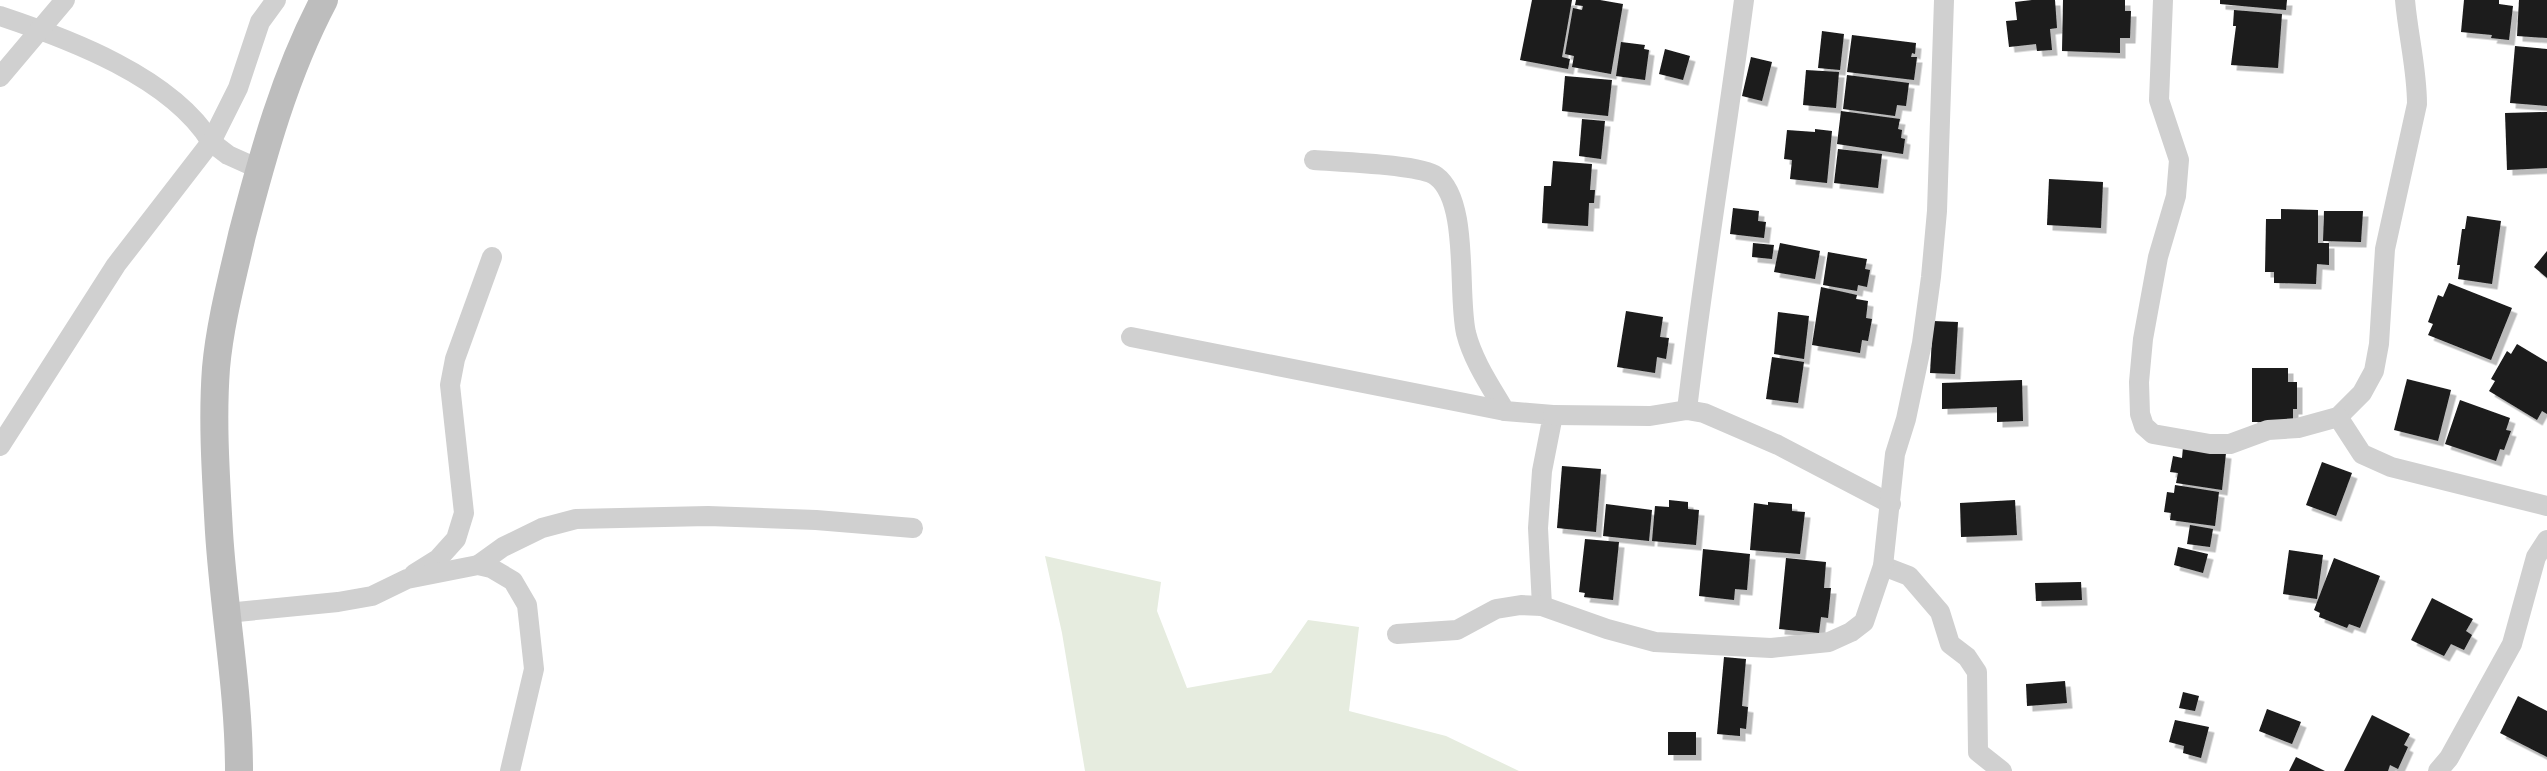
<svg xmlns="http://www.w3.org/2000/svg" width="2547" height="771" viewBox="0 0 2547 771" font-family="Roboto,sans-serif">
<defs>
<filter id="shadow"><feDropShadow dx="5.5" dy="5.5" stdDeviation="0" flood-color="#0004"/></filter>
</defs>
<rect width="100%" height="100%" fill="#fff"/>
<!-- green -->
<polygon fill="#e6ecdf" points="1045,556 1161,582 1157,611 1187,688 1271,673 1308,620 1359,627 1349,711 1446,736 1519,771 1085,771 1062,633"/>
<!-- building -->
<g fill="#1a1a1a" filter="url(#shadow)">
<polygon points="1532,0 1572,0 1562,57 1570,59 1568,69 1520,60"/>
<polygon points="1576,0 1600,0 1623,4 1611,74 1572,67 1574,56 1565,54 1573,8 1582,10 1583,6 1575,5"/>
<polygon points="2032,0 2055,0 2057,28 2050,29 2052,50 2037,51 2036,44 2009,47 2006,21 2017,20 2015,2"/>
<polygon points="2063,0 2125,0 2125,11 2131,11 2130,38 2120,38 2120,53 2062,51"/>
<polygon points="2220,0 2287,0 2286,10 2220,4"/>
<polygon points="2464,0 2499,0 2499,4 2513,6 2509,40 2491,38 2492,35 2461,32"/>
<polygon points="2519,0 2547,0 2547,38 2517,36"/>
<polygon points="2234,10 2282,14 2278,68 2231,65 2236,26 2233,26"/>
<polygon points="1822,31 1844,34 1840,70 1818,68"/>
<polygon points="1852,35 1916,43 1915,54 1912,53 1911,57 1917,57 1914,80 1847,72"/>
<polygon points="1621,42 1645,45 1644,49 1649,50 1645,80 1616,76"/>
<polygon points="2515,46 2547,49 2547,106 2510,103"/>
<polygon points="1665,49 1690,56 1683,80 1659,74"/>
<polygon points="1751,57 1772,62 1762,101 1742,96"/>
<polygon points="1806,70 1839,72 1836,108 1803,105"/>
<polygon points="1847,75 1909,83 1906,106 1897,105 1895,116 1843,109"/>
<polygon points="1565,76 1612,80 1608,116 1562,111"/>
<polygon points="1841,111 1900,119 1898,129 1902,130 1901,138 1905,139 1903,154 1837,144"/>
<polygon points="2547,112 2547,168 2507,170 2505,113"/>
<polygon points="1582,119 1605,121 1601,159 1579,156"/>
<polygon points="1815,129 1832,131 1827,183 1790,179 1792,160 1784,159 1787,130 1815,132"/>
<polygon points="1838,149 1882,154 1878,188 1834,183"/>
<polygon points="1553,161 1592,164 1590,190 1595,190 1594,203 1589,203 1588,226 1542,223 1544,186 1551,186"/>
<polygon points="2049,179 2103,182 2101,228 2047,225"/>
<polygon points="1733,208 1759,211 1758,221 1766,222 1764,238 1730,234"/>
<polygon points="2281,209 2318,210 2318,243 2329,243 2329,265 2317,264 2316,284 2274,283 2274,272 2265,272 2266,219 2281,219"/>
<polygon points="2324,211 2363,211 2361,242 2323,241"/>
<polygon points="2467,216 2501,221 2492,284 2458,279 2460,265 2457,265 2462,229 2465,229"/>
<polygon points="1753,243 1774,245 1772,259 1752,257"/>
<polygon points="1780,243 1820,251 1815,279 1774,272"/>
<polygon points="2547,251 2547,278 2534,267"/>
<polygon points="1828,252 1867,259 1865,269 1870,270 1867,287 1858,285 1857,291 1823,285"/>
<polygon points="2449,283 2512,308 2491,360 2428,335 2433,324 2428,322 2438,295 2443,297"/>
<polygon points="1821,287 1857,295 1856,299 1868,301 1866,318 1872,319 1868,341 1862,340 1860,353 1812,345"/>
<polygon points="1626,311 1663,317 1660,337 1669,338 1666,359 1657,357 1655,373 1617,367"/>
<polygon points="1778,312 1809,316 1804,359 1774,354"/>
<polygon points="1933,321 1958,322 1955,374 1930,373"/>
<polygon points="2517,344 2547,362 2547,414 2542,411 2537,420 2489,391 2495,381 2491,379 2507,351 2511,354"/>
<polygon points="1772,357 1804,362 1798,403 1766,399"/>
<polygon points="2252,368 2288,368 2288,382 2297,382 2297,409 2293,409 2293,422 2252,422"/>
<polygon points="2407,379 2451,390 2438,441 2394,430"/>
<polygon points="2022,380 2023,421 1997,422 1997,407 1942,409 1942,383"/>
<polygon points="2460,400 2510,418 2506,430 2511,431 2504,450 2500,449 2496,461 2445,444"/>
<polygon points="2183,447 2226,453 2222,490 2176,483 2178,473 2170,472 2173,456 2182,458"/>
<polygon points="2322,462 2352,473 2336,516 2306,505"/>
<polygon points="1562,466 1601,469 1596,532 1557,528"/>
<polygon points="2175,485 2219,492 2215,526 2170,520 2171,513 2164,512 2167,492 2174,493"/>
<polygon points="1669,500 1688,502 1688,509 1699,510 1696,545 1652,541 1655,506 1669,507"/>
<polygon points="2015,500 2017,535 1961,537 1960,503"/>
<polygon points="1768,502 1792,504 1792,511 1805,512 1800,554 1750,550 1754,503 1768,505"/>
<polygon points="1606,504 1652,510 1649,541 1603,536"/>
<polygon points="2190,525 2213,529 2210,547 2187,544"/>
<polygon points="1585,539 1619,542 1613,600 1584,597 1585,593 1579,592"/>
<polygon points="2178,547 2208,554 2203,573 2174,565"/>
<polygon points="1703,549 1750,554 1747,590 1735,589 1734,600 1699,596"/>
<polygon points="2289,550 2323,555 2317,599 2283,594"/>
<polygon points="1786,558 1826,562 1824,588 1831,588 1828,618 1821,617 1819,633 1779,629"/>
<polygon points="2334,558 2380,576 2360,628 2349,624 2347,628 2319,617 2320,613 2314,610"/>
<polygon points="2081,582 2082,600 2036,601 2035,583"/>
<polygon points="2432,598 2473,619 2466,631 2472,635 2464,650 2451,644 2444,656 2411,640"/>
<polygon points="1724,657 1746,659 1742,706 1748,707 1746,729 1740,728 1740,736 1717,734"/>
<polygon points="2065,681 2067,703 2027,706 2026,684"/>
<polygon points="2183,692 2199,696 2195,711 2179,708"/>
<polygon points="2518,696 2547,711 2547,757 2500,733"/>
<polygon points="2267,709 2301,722 2292,744 2259,731"/>
<polygon points="2372,715 2410,734 2404,745 2408,747 2398,769 2390,765 2388,771 2344,771"/>
<polygon points="2175,720 2209,727 2201,758 2183,753 2184,746 2169,742"/>
<rect x="1668" y="732" width="28" height="23"/>
<polygon points="2296,757 2325,771 2289,771"/>
</g>
<g fill="none" stroke-linecap="round" stroke-linejoin="round">
<!-- street -->
<g stroke="#d0d0d0" stroke-width="20">
<path d="M2163 0 2159 100 2179 160 2176 196 2158 257 2143 339 2139 382 2140 414 2144 426 2153 434 2210 444H2230L2268 430 2298 428 2338 417 2362 393 2374 371 2379 344 2385 249 2417 104C2417 69 2408 35 2405 0"/>
<path d="M0 16C69 39 171 77 211 142"/>
<polyline points="0,77 65,0"/>
<polyline points="211,142 238,88 260,22 276,0"/>
<path d="M1314 160C1338 162 1420 164 1436 176 1470 201 1457 293 1466 333 1473 361 1491 387 1505 411L1553 415 1542 471 1538 528 1542 606"/>
<polyline points="1131,337 1505,411"/>
<path d="M1687 410C1703 273 1726 137 1744 0"/>
<polyline points="1553,415 1650,416 1687,410 1704,413 1778,445 1891,504"/>
<polyline points="2338,417 2362,454 2391,467 2547,506"/>
<polyline points="0,446 116,265 211,142 228,155 259,169"/>
<polyline points="478,565 503,547 542,528 576,519 708,516 816,520 913,528"/>
<polyline points="1883,566 1909,576 1940,612 1950,644 1967,657 1977,672 1978,752 2002,771"/>
<polyline points="414,574 438,559 456,539 464,513 450,385 455,359 492,257"/>
<polyline points="227,613 338,602 372,596 407,579 478,565 491,568 513,581 527,605 534,669 510,771"/>
<polyline points="1397,634 1457,630 1496,609 1521,605 1542,606 1607,629 1655,642 1771,648 1829,642 1851,632 1864,622 1883,566 1895,454 1906,419 1922,343 1931,277 1937,211 1944,0"/>
<polyline points="2438,771 2449,758 2512,644 2536,557 2547,540"/>
</g>
<!-- secondary -->
<path stroke="#bdbdbd" stroke-width="28" d="M239 771C239 691 224 612 219 532 216 478 212 422 216 368 220 323 232 279 242 235 263 154 285 74 324 0"/>
</g>
</svg>
